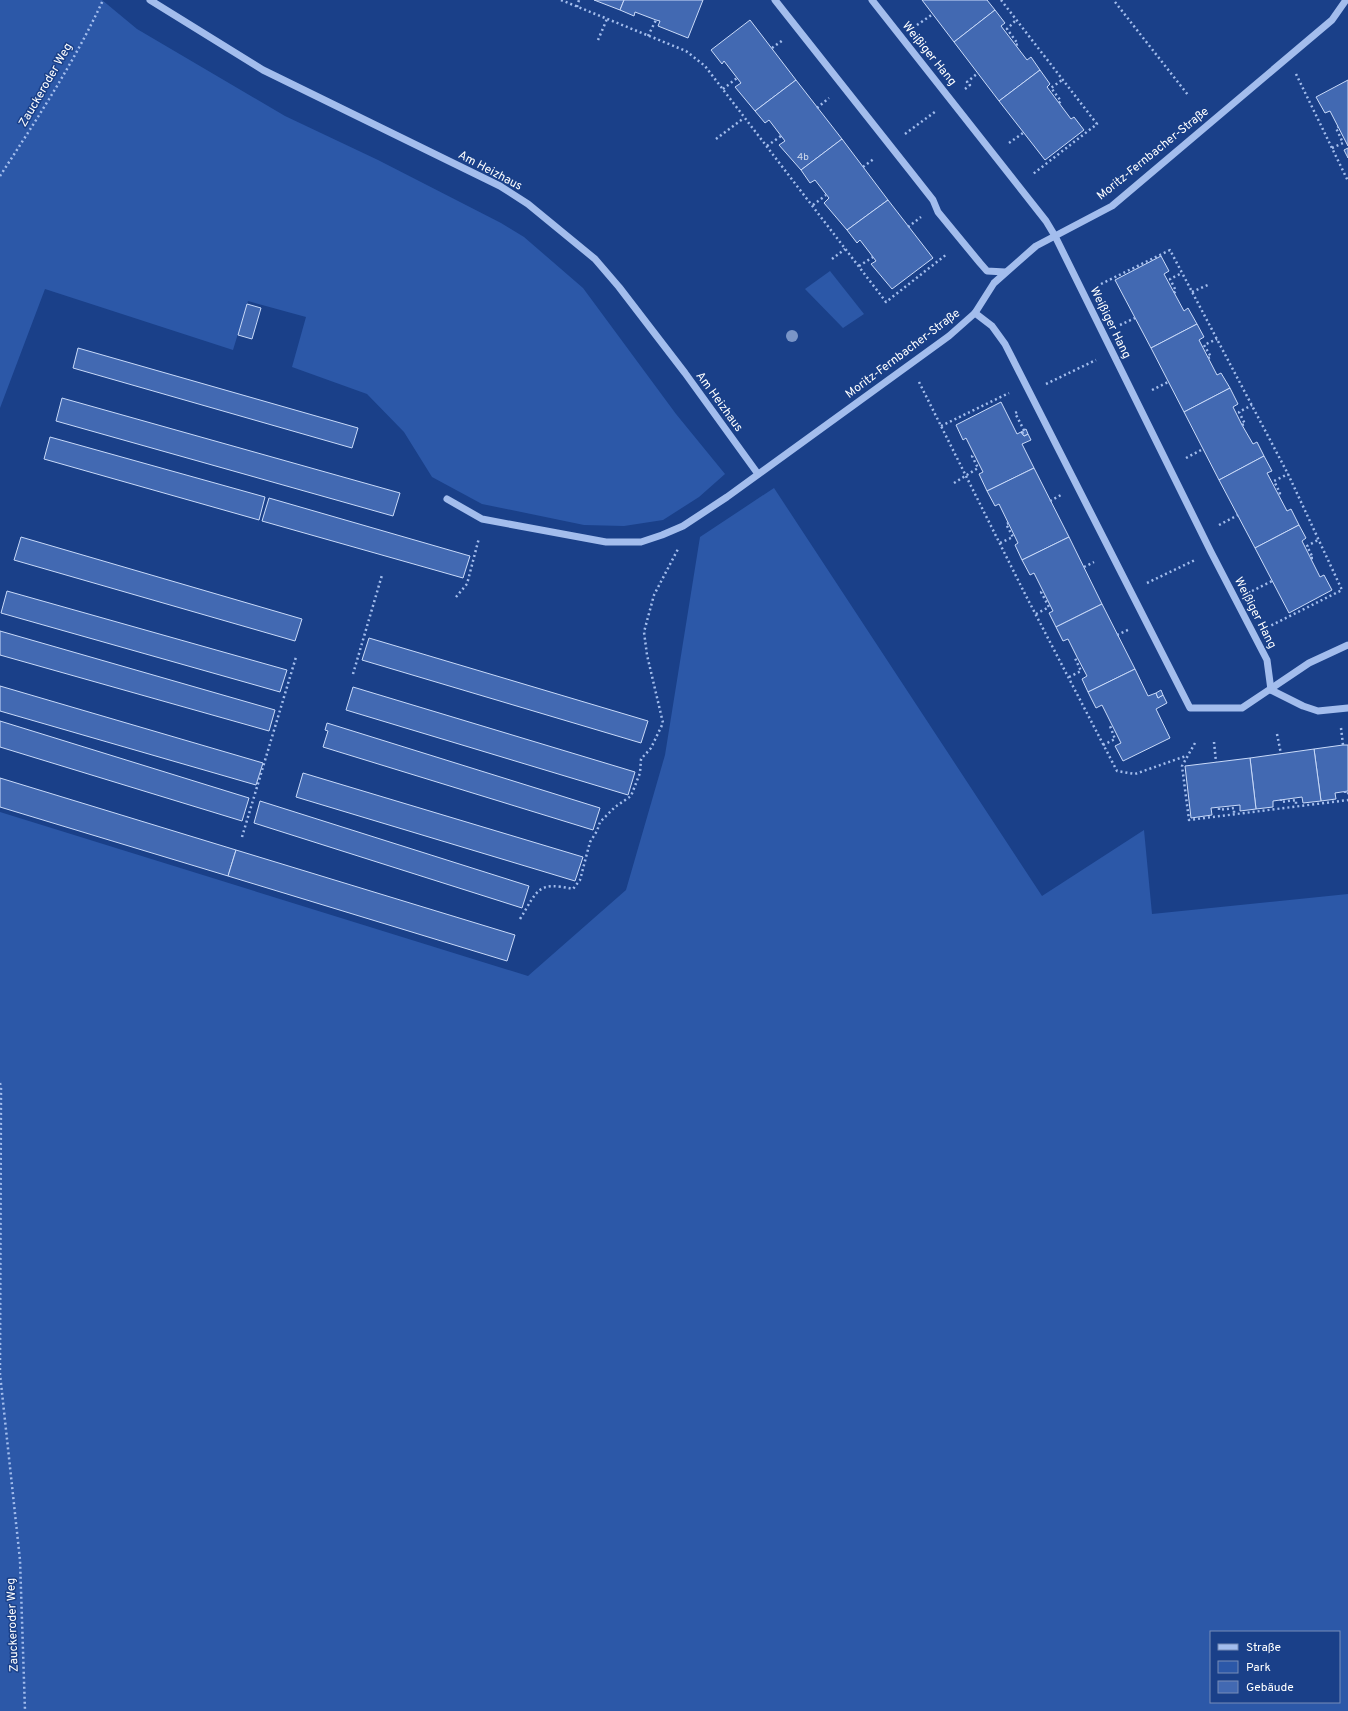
<svg xmlns="http://www.w3.org/2000/svg" width="1348" height="1711" viewBox="0 0 1348 1711" font-family="Overpass,sans-serif">
<rect width="100%" height="100%" fill="#1a4089"/>
<!-- green -->
<g fill="#2c58a8" fill-rule="evenodd">
<polygon points="0,0 102,0 137,29 285,116 378,160 501,223 524,237 583,288 676,414 725,474 699,497 663,520 624,526 584,525 482,504 432,477 404,432 367,394 292,367 306,317 248,301 233,350 45,289 0,408"/>
<polygon points="830,271 864,314 843,328 805,289"/>
<path d="M774 488 1042 896 1144 830 1152 914 1348 894V1711H0V812L528 976 626 890 665 755 700 537ZM1211 1632H1339V1702H1211Z"/>
</g>
<!-- building -->
<g fill="#4269b2" stroke="#c9daf9">
<polygon points="594,0 624,0 620,10"/>
<polygon points="624,0 703,0 688,38 658,26 660,21 656,20 635,12 634,16 620,10"/>
<polygon points="922,0 987,0 995,10 954,42"/>
<polygon points="995,10 1005,23 1001,26 1027,60 1031,57 1040,70 999,101 954,42"/>
<polygon points="750,20 796,80 755,111 735,87 741,83 724,61 722,64 711,50"/>
<polygon points="1040,70 1050,84 1047,87 1071,119 1074,117 1084,130 1045,160 999,101"/>
<polygon points="796,80 842,139 801,170 779,145 785,141 769,120 765,123 755,111"/>
<polygon points="1348,80 1348,146 1330,111 1325,113 1316,97"/>
<polygon points="842,139 888,200 847,230 824,203 829,198 815,180 810,183 801,170"/>
<polygon points="1348,148 1348,158 1344,150"/>
<polygon points="888,200 933,258 892,289 871,264 876,261 873,257 860,240 857,243 847,230"/>
<polygon points="1161,256 1169,271 1164,274 1184,311 1188,308 1197,324 1151,348 1115,280"/>
<polygon points="247,304 261,308 252,339 238,335"/>
<polygon points="1197,324 1204,337 1199,340 1217,375 1221,373 1230,388 1184,412 1151,348"/>
<polygon points="78,348 358,428 352,448 73,368"/>
<polygon points="1230,388 1238,404 1233,407 1242,425 1253,444 1257,442 1264,456 1219,480 1184,412"/>
<polygon points="62,398 400,493 393,516 56,421"/>
<polygon points="1001,402 1017,434 1021,432 1024,436 1028,434 1031,440 1022,444 1034,468 987,491 979,474 983,472 966,438 963,440 956,425"/>
<polygon points="1026,429 1028,434 1024,436 1021,432"/>
<polygon points="50,437 265,497 259,520 44,459"/>
<polygon points="1264,456 1272,471 1267,473 1287,511 1291,509 1299,525 1255,548 1219,480"/>
<polygon points="1034,468 1069,537 1022,560 1015,545 1018,543 999,504 995,506 987,491"/>
<polygon points="269,498 470,556 463,578 262,521"/>
<polygon points="1299,525 1306,538 1302,541 1320,577 1324,575 1332,590 1289,613 1255,548"/>
<polygon points="21,537 302,619 295,641 14,560"/>
<polygon points="1069,537 1102,604 1056,627 1049,613 1053,611 1034,573 1030,575 1022,560"/>
<polygon points="7,591 287,670 280,692 1,613"/>
<polygon points="1102,604 1135,669 1088,692 1082,679 1087,676 1077,657 1068,639 1063,641 1056,627"/>
<polygon points="0,631 275,710 269,731 0,655"/>
<polygon points="369,638 648,721 641,743 362,660"/>
<polygon points="1135,669 1148,696 1156,693 1158,698 1163,695 1167,703 1156,709 1170,738 1123,761 1115,746 1121,743 1102,705 1096,708 1088,692"/>
<polygon points="0,686 263,763 256,785 0,711"/>
<polygon points="353,687 635,772 628,795 346,710"/>
<polygon points="1161,690 1163,695 1158,698 1156,693"/>
<polygon points="0,721 249,798 242,821 0,747"/>
<polygon points="327,723 600,808 593,830 323,747 328,731 325,730"/>
<polygon points="1343,745 1348,745 1348,791 1335,793 1336,799 1321,801 1314,749"/>
<polygon points="1314,749 1321,801 1303,803 1302,797 1273,801 1273,807 1256,809 1250,758"/>
<polygon points="1250,758 1256,809 1240,811 1240,805 1211,808 1212,815 1191,818 1185,766"/>
<polygon points="303,773 583,857 575,881 296,797"/>
<polygon points="0,778 236,850 228,876 0,807"/>
<polygon points="260,801 529,886 522,908 254,823"/>
<polygon points="236,850 515,935 507,961 228,876"/>
</g>
<g fill="none" stroke-linecap="round" stroke-linejoin="round">
<!-- path -->
<g stroke="#a3bded" stroke-width="2.5" stroke-dasharray="2 3" stroke-linecap="butt">
<polyline points="561,0 686,51 705,66 886,302 947,254"/>
<polyline points="1001,0 1097,124 1033,174"/>
<polyline points="1115,2 1188,95"/>
<polyline points="577,7 579,0"/>
<polyline points="917,25 933,14"/>
<polyline points="648,36 656,20"/>
<polyline points="598,40 607,19"/>
<polyline points="1016,45 1018,44 1007,29 1016,20"/>
<polyline points="772,48 783,40"/>
<polyline points="1296,74 1348,181"/>
<polyline points="723,89 737,78"/>
<polyline points="965,89 970,85 967,82 978,73"/>
<polyline points="1059,103 1061,101 1051,88 1062,80"/>
<polyline points="817,108 829,98"/>
<polyline points="905,134 936,111"/>
<polyline points="716,139 744,118"/>
<polyline points="1009,143 1023,133"/>
<polyline points="767,146 781,136"/>
<polyline points="1332,148 1343,143 1336,128 1338,127"/>
<polyline points="863,167 875,158"/>
<path d="M0 176C37 119 75 61 103 0"/>
<polyline points="813,205 826,195"/>
<polyline points="908,227 921,217"/>
<polyline points="832,259 845,249"/>
<polyline points="859,266 873,257"/>
<polyline points="1101,284 1170,250 1288,474 1342,590 1270,626"/>
<polyline points="1192,292 1210,284"/>
<polyline points="1174,293 1176,291 1170,279 1182,273"/>
<polyline points="1120,325 1135,318"/>
<polyline points="1208,358 1211,357 1204,345 1217,339"/>
<polyline points="919,382 1024,592 1117,771 1135,774 1186,756"/>
<polyline points="1046,384 1096,360"/>
<polyline points="1152,390 1168,382"/>
<polyline points="1017,412 1015,413 1025,432 1022,433"/>
<polyline points="1242,425 1245,424 1239,412 1252,405"/>
<polyline points="941,426 1009,393"/>
<polyline points="1186,458 1203,449"/>
<polyline points="954,483 978,468 972,456 974,455"/>
<polyline points="1279,494 1280,493 1274,481 1288,474"/>
<polyline points="1050,501 1061,495"/>
<polyline points="1219,525 1238,515"/>
<polyline points="1000,543 1013,537 1006,524 1009,523"/>
<polyline points="1311,558 1313,558 1307,546 1318,540"/>
<polyline points="1084,567 1094,562"/>
<polyline points="1147,583 1195,560"/>
<polyline points="1252,591 1272,581"/>
<polyline points="456,597 467,584 479,538"/>
<polyline points="1036,614 1049,607 1041,592 1044,591"/>
<polyline points="1117,635 1130,629"/>
<polyline points="353,674 382,575"/>
<polyline points="1069,677 1081,671 1075,658 1077,657"/>
<polyline points="1341,728 1343,745"/>
<polyline points="1277,734 1281,754"/>
<polyline points="1214,742 1216,762"/>
<polyline points="1195,743 1182,766 1189,820 1348,800"/>
<polyline points="1103,745 1115,739 1110,726 1112,725"/>
<polyline points="1345,791 1345,794 1348,793"/>
<polyline points="1281,799 1281,802 1296,800 1296,806"/>
<polyline points="1219,808 1219,810 1234,808 1234,815"/>
<polyline points="242,837 296,657"/>
<path d="M520 919C538 890 537 881 573 889L580 880 590 842 597 831 600 822 615 807 631 796 640 773 641 759 651 748 663 723 647 655 644 632 654 595 678 549"/>
<polyline points="0,1083 1,1087 0,1374 20,1560 25,1711"/>
</g>
<!-- minor -->
<g stroke="#a3bded" stroke-width="7">
<polyline points="150,0 263,70 500,186 528,204 595,259 619,287 685,373 758,474"/>
<polyline points="775,0 911,172 933,200 938,212 980,263 987,271 1005,272"/>
<polyline points="872,0 1046,221 1055,236 1211,552 1267,660 1271,690"/>
<polyline points="975,313 992,326 1005,344 1190,708 1242,708 1309,663 1348,645"/>
<polyline points="447,499 482,519 606,542 641,542 662,535 683,526 727,497 949,336 975,313 994,283 1036,246 1112,206 1332,20 1346,0"/>
<polyline points="1271,690 1303,706 1318,711 1348,708"/>
</g>
</g>
<!-- trees -->
<circle fill="#7a95c7" cx="792" cy="336" r="6"/>
<g text-anchor="middle" dominant-baseline="central" stroke-width="3" stroke-linejoin="round" paint-order="stroke">
<!-- number labels -->
<g font-size="10" fill="#d0daec">
<text x="803" y="157">4b</text>
</g>
<!-- street labels -->
<g font-size="12" fill="#fff" stroke="#1a4089">
<text transform="translate(929 54) rotate(51)">Weißiger Hang</text>
<text transform="translate(46 85) rotate(-60)">Zauckeroder Weg</text>
<text transform="translate(1153 154) rotate(-39)">Moritz-Fernbacher-Straße</text>
<text transform="translate(490 171) rotate(28)">Am Heizhaus</text>
<text transform="translate(1110 323) rotate(64)">Weißiger Hang</text>
<text transform="translate(903 354) rotate(-37)">Moritz-Fernbacher-Straße</text>
<text transform="translate(719 402) rotate(54)">Am Heizhaus</text>
<text transform="translate(1255 613) rotate(63)">Weißiger Hang</text>
<text transform="translate(13 1625) rotate(-92)">Zauckeroder Weg</text>
</g>
</g>
<!-- legend -->
<rect x="1210" y="1631" width="130" height="72" fill="#1a4089" stroke="#768cb8"/>
<rect x="1218" y="1644" width="20" height="6" fill="#a3bded" stroke="#768cb8"/>
<text x="1246" y="1651" font-size="12" fill="#ffffff">Straße</text>
<rect x="1218" y="1661" width="20" height="12" fill="#2c58a8" stroke="#768cb8"/>
<text x="1246" y="1671" font-size="12" fill="#ffffff">Park</text>
<rect x="1218" y="1681" width="20" height="12" fill="#4269b2" stroke="#768cb8"/>
<text x="1246" y="1691" font-size="12" fill="#ffffff">Gebäude</text>
</svg>
